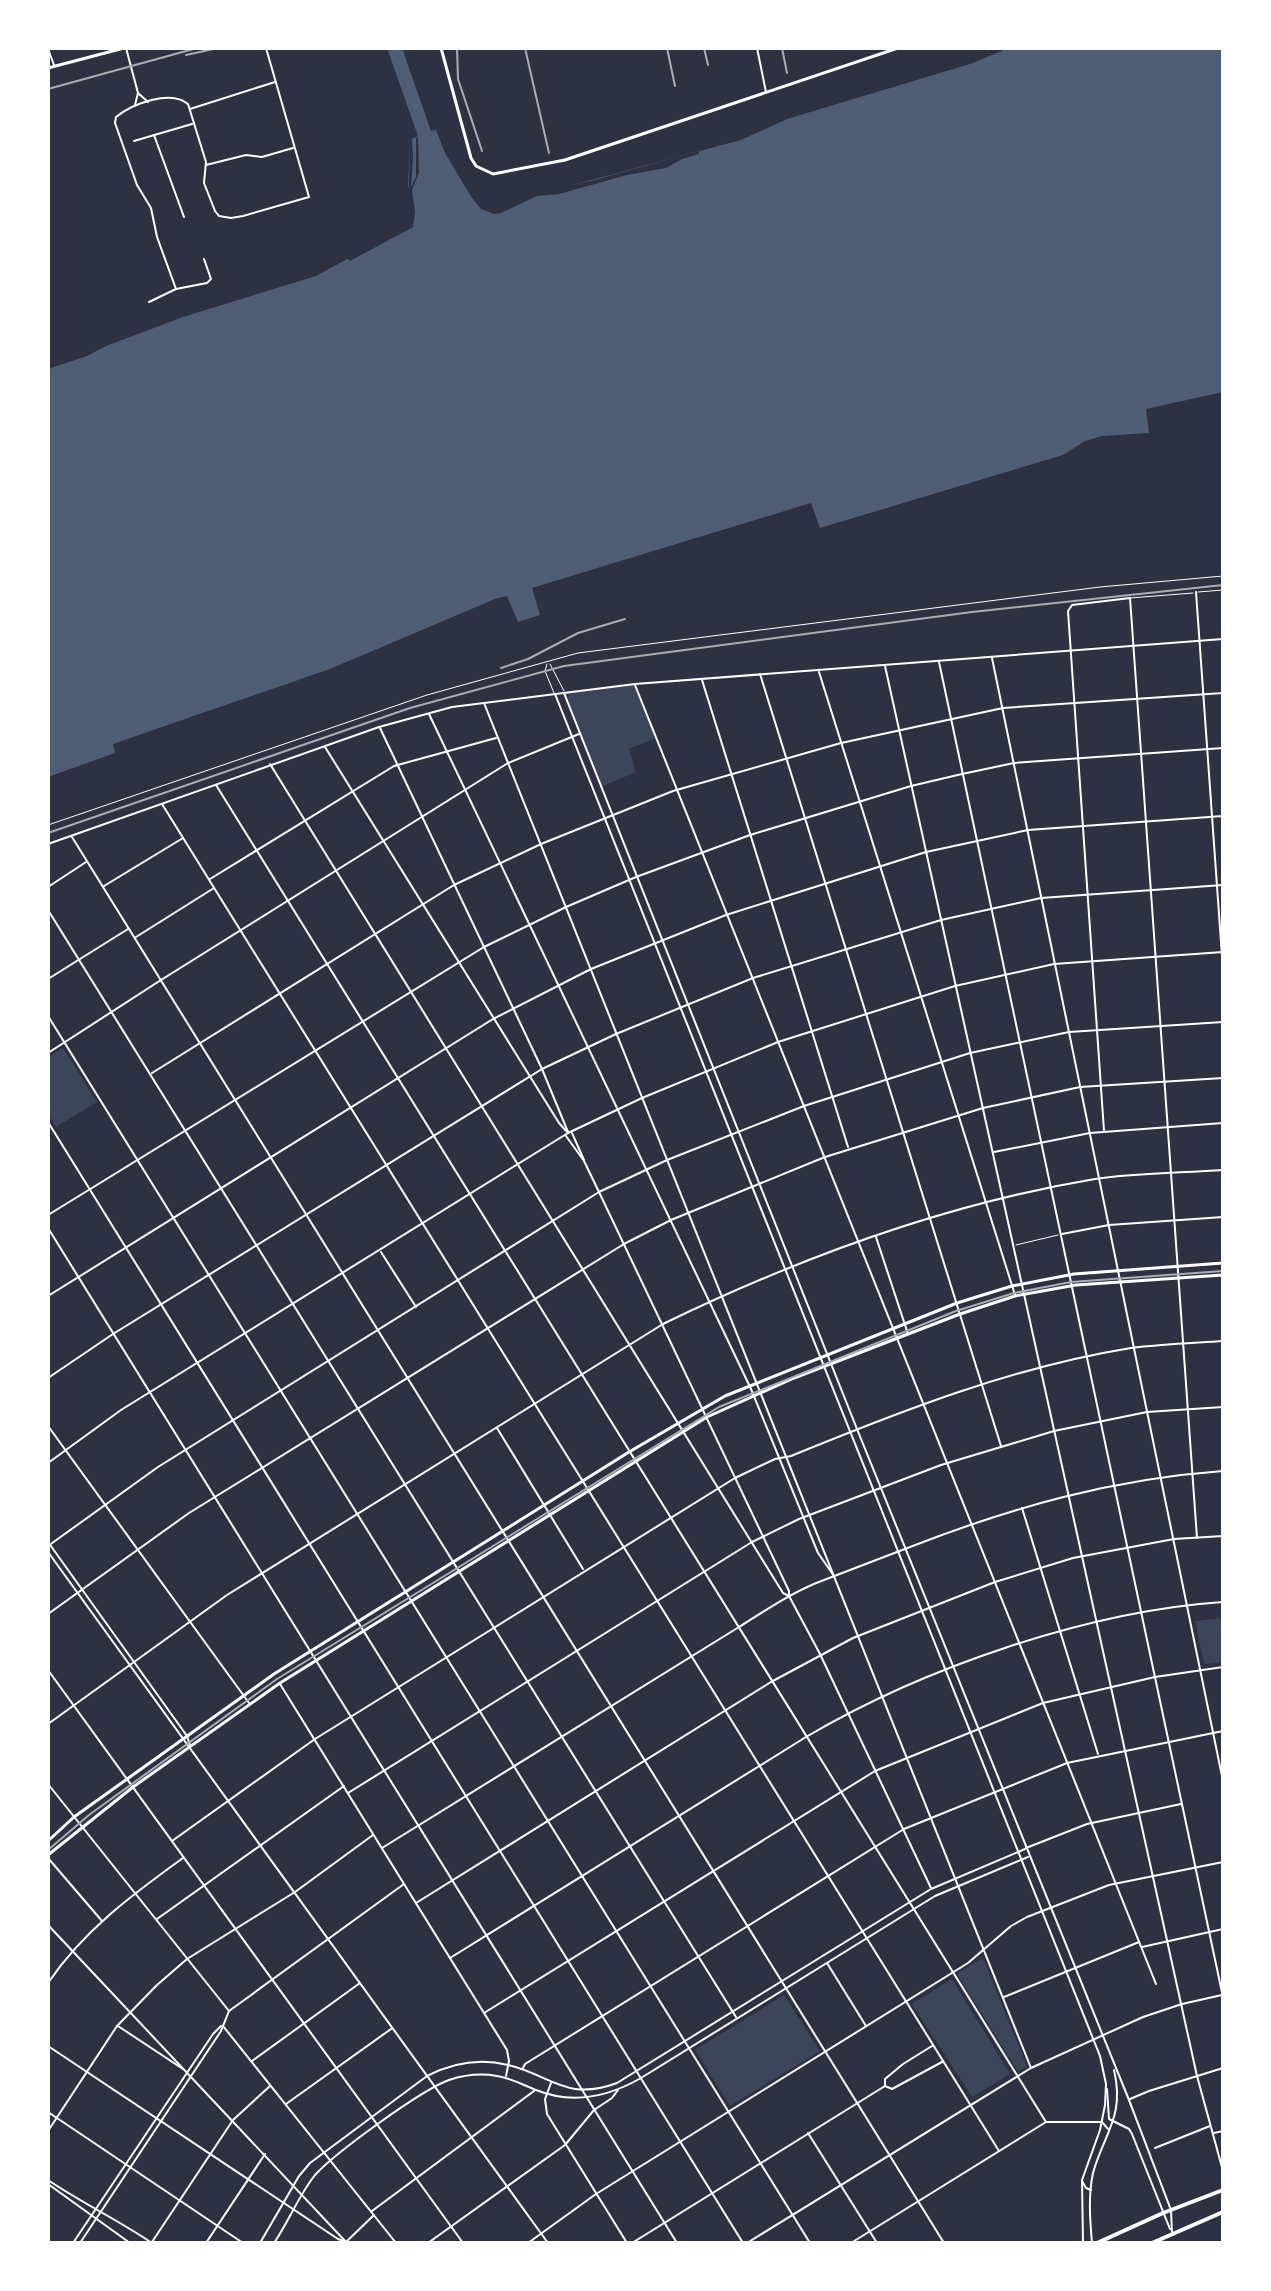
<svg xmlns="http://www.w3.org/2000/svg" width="1271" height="2291" viewBox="0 0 1271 2291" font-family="Barlow,sans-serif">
<rect width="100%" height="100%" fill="#2d3142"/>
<!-- green -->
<g fill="#3c4559">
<polygon points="635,684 656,738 629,749 636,772 601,787 564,693"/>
<polygon points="63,1048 97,1102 56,1127 48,1114 48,1058"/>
<polygon points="1223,1618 1223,1662 1204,1664 1195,1621"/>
<polygon points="981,1959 984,1960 1026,2064 1026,2067 1018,2072 958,1976 958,1973"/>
<polygon points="952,1979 1010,2074 972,2097 912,2004"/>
<polygon points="784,1995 820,2051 730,2106 695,2050"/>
</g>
<!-- water -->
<polygon fill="#4f5d75" points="387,48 402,48 431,131 439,129 447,152 484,207 503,210 531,196 741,140 787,119 970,64 1009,48 1223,48 1223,392 1146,409 1149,433 1102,436 1085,441 1063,455 820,528 811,503 532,588 540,615 518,622 507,596 495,599 330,669 113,744 115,753 48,777 48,369 87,356 106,346 183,317 316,276 412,224 412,191 408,187 410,140 418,136"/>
<!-- pier -->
<g fill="#2d3142">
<polygon points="441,128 466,180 476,193 486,203 502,205 530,193 591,181 699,151 699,154 682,159 666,168 627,175 559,194 537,196 501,213 494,214 481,209 472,198 445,153 436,130"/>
<polygon points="418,137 419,173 412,190 415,213 413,227 350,261 346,256 402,229 408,222 410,140 412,139 413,160 411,187 416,177 416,138"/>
</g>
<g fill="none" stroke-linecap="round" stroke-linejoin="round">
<!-- service -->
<g stroke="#fff" stroke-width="1">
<polyline points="1198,592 1223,590"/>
<polyline points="1130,598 1193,593"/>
<polyline points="547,664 545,671 554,693"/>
<polyline points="550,664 564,691"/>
<polyline points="48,825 427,695 578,653 1100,587 1223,576"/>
<polyline points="1016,1245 1058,1235"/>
</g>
<!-- minor -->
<g stroke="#fff" stroke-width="2">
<polyline points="126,48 138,93"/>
<polyline points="757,48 766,92"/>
<polyline points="135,105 138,93 148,102"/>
<polyline points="190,109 275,82"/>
<polyline points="154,135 184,217"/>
<polyline points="134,141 192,124"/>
<polyline points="206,165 246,155 262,157 293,148"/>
<path d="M176 289 157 237 151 208 137 185 115 123 116 117C132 104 171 89 188 104L206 162 204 183 215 211 219 216 231 218 243 216 309 197 266 48"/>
<polyline points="149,302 176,289 207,283 211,279 204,259"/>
<polyline points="1196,592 1223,970"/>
<polyline points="992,658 1223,1781"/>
<polyline points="939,662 1223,1997"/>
<polyline points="885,666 1197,2076 1223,2171"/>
<polyline points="819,672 1015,1295"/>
<polyline points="760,674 1001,1446"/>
<polyline points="702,680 848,1147"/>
<polyline points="635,685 1156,1984"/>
<polyline points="484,703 1031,2068"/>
<polyline points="429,714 751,1389 818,1553 834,1576"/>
<polyline points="380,728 542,1069 568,1132"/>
<polyline points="325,747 559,1123 568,1133"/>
<polyline points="270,764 783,1593 789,1596"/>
<polyline points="216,785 1046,2122"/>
<polyline points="162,804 999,2151"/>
<polyline points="72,837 944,2243"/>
<polyline points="210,879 394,766 496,738"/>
<polyline points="104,886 183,838"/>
<polyline points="48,887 86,862"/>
<polyline points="48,910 736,2017"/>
<polyline points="136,937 214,888"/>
<polyline points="48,979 128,929"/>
<polyline points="48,1016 810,2243"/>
<polyline points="48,1053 161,980 508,763 579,734"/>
<polyline points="152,1073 454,885 541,844 673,791 841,743 1003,708 1223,693"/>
<polyline points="48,1122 743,2243"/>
<polyline points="1104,1131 1068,611 1072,605 1130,598 1197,1538"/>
<polyline points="572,1133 584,1160"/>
<polyline points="566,1136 584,1161 599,1192 789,1591 789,1596 820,1654 931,1888"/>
<polyline points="994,1152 1090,1133 1223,1123"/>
<polyline points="48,1215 484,947 566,907 636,877 750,835 911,786 962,774 1014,763 1223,748"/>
<polyline points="48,1228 677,2243"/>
<polyline points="1062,1234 1109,1225 1223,1217"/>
<polyline points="876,1237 908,1334"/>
<polyline points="381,1252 416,1307"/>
<polyline points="48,1296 493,1019 591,969 726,915 926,852 1028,830 1223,816"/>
<polyline points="48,1426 249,1703"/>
<polyline points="497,1428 583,1569"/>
<polyline points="48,1463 121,1410 568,1133 642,1098 778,1042 955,986 1054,964 1223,952"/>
<polyline points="1022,1508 1098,1754"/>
<polyline points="48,1546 158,1467 599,1192 667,1160 804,1106 970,1053 1069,1032 1223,1022"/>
<polyline points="48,1614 189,1513 624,1244 671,1220 825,1157 983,1108 1080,1087 1223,1078"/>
<polyline points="48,1670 463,2243"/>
<polyline points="280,1684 507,2050 509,2061 506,2076"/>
<path d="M48 1724 227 1595 663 1324C799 1258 945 1204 1095 1179 1137 1173 1181 1173 1223 1170"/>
<polyline points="48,1784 229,2011"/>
<polyline points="348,1793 752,1542 799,1519 941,1465 1054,1431 1147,1412 1223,1407"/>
<path d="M172 1841 315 1739 735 1478 775 1459 791 1456C901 1411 1013 1367 1131 1348 1161 1344 1193 1343 1223 1341"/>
<path d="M382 1848 739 1627C766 1610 794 1591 824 1580 853 1569 881 1558 910 1547 1013 1507 1112 1479 1223 1471"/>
<polyline points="1026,1848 1087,1824 1181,1804"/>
<polyline points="48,1858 102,1921"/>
<polyline points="416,1903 771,1682 853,1638 995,1582 1073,1558 1174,1539 1223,1536"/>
<polyline points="157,1919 344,1786"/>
<polyline points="48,1925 347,2243"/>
<polyline points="1142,1947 1223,1929"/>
<path d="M450 1958 806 1737C923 1668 1088 1611 1223 1602"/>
<polyline points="827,1963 866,2026"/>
<path d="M48 1983C83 1931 133 1894 183 1858"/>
<polyline points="1004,1997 1139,1942"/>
<polyline points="484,2013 875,1771 1043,1703 1155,1677 1223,1667"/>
<polyline points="118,2026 183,2069"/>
<polyline points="223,2026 396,2243"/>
<polyline points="48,2046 338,2239 346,2242 374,2215"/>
<polyline points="932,2046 903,2064 885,2079 885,2086 892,2089 942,2062"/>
<polyline points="252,2061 360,1983"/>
<polyline points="523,2068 525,2064 904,1829 1067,1763 1223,1731"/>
<polyline points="551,2083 545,2099 547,2114 627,2243"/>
<polyline points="1130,2099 1149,2091 1223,2068"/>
<polyline points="286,2104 391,2029"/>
<polyline points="48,2112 243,2243"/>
<polyline points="48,2131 117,2026 157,1985 187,1959 295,1892 373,1835"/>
<polyline points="808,2133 877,2243"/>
<polyline points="1214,2133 1223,2131"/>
<polyline points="1155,2148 1210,2126"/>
<polyline points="1082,2181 1086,2188 1091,2190"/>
<polyline points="372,2211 534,2091"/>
<polyline points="152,2242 233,2120 270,2086"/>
<polyline points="73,2243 213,2034 221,2026"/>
<polyline points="80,2243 221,2031 229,2011 404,1884"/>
<polyline points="206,2243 265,2154"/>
<polyline points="428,2243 565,2145 594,2110 612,2098 618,2090"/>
<polyline points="528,2243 596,2194 968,1963 1011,1926 1027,1917 1109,1885 1223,1862"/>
<polyline points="632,2243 885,2086"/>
<polyline points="747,2243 1031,2068 1143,2017 1182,2004 1222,1995"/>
<polyline points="851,2243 1046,2122 1102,2122 1108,2129"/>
</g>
<!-- tertiary -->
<g stroke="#fff" stroke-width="2">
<polyline points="48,49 54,65"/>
<polyline points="564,693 857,1429 1129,2100 1171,2210 1172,2233"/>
<polyline points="555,694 1100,2056 1106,2084 1105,2105 1100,2130 1082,2180 1083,2243"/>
<polyline points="48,844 379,727 452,707 635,684 1223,639"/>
<polyline points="48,1378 113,1334 542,1069 616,1034 753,978 941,920 1041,898 1223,885"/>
<polyline points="48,1542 187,1736 190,1745"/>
<polyline points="48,1552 548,2243"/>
<polyline points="1107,2089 1109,2119 1129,2129 1132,2134 1170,2229"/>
<path d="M48 2180C82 2203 118 2220 152 2243"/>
<polyline points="48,2184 130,2243"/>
<path d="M260 2243 299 2176 310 2163 427 2076C452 2063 480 2058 508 2065 551 2075 566 2102 617 2083L931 1889 1025 1849"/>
<path d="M274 2243C289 2221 299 2195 315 2175 335 2153 421 2090 449 2080 464 2075 481 2073 497 2076 511 2078 523 2085 536 2090 573 2105 608 2097 641 2078L935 1896 1028 1857"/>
<path d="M1092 2243C1090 2220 1088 2196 1093 2173 1104 2133 1125 2117 1114 2070"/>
</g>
<!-- secondary -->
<g stroke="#fff" stroke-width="3">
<polyline points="441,48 471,158 476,166 493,174 565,160 898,48"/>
<polyline points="48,68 124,48"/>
<polyline points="48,1841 74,1817 274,1674 629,1452 725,1396 957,1303 1012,1286 1074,1274 1223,1263"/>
<polyline points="48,1855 133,1787 280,1683 707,1417 794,1378 960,1314 1015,1296 1076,1285 1223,1275"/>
</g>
<!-- primary -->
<g stroke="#fff" stroke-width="4">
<polyline points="1097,2243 1163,2213 1223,2190"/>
<polyline points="1152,2243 1223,2212"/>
</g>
<!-- tram -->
<polyline stroke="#abadb3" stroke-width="2" points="48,1850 89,1815 277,1679 719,1407 956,1311 1014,1293 1071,1282 1223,1271"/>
<!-- rail -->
<g stroke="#abadb3" stroke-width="2">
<polyline points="457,48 458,79 482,151"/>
<polyline points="525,48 549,153"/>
<polyline points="667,48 675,86"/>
<polyline points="704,48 708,65"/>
<polyline points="782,48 787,73"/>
<polyline points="186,55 218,48"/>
<polyline points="48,89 197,48"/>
<polyline points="501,668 528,659 578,633 625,619"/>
<polyline points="48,833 410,708 564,666 972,612 1223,585"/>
</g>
</g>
<!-- border -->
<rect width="1271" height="2291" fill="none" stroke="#ffffff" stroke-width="100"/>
</svg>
